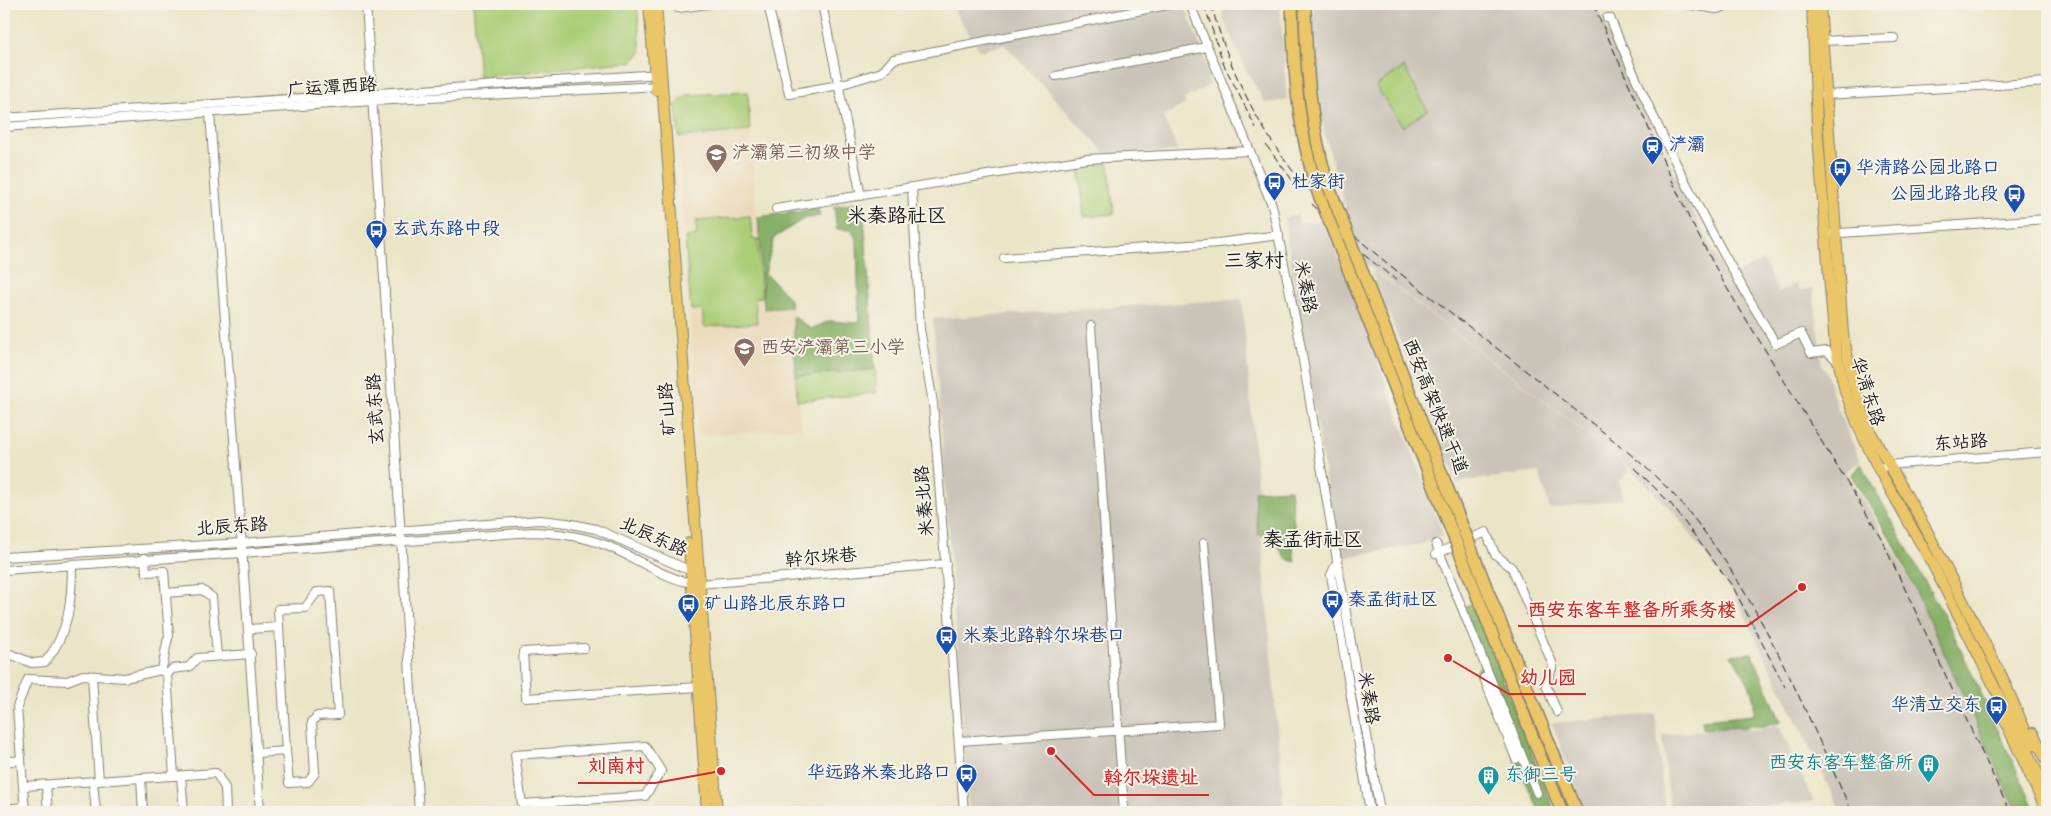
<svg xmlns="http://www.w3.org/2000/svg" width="2051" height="816" viewBox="0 0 2051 816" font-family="'Indie Flower','LXGW WenKai TC',sans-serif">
<rect width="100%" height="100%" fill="#f7f3e8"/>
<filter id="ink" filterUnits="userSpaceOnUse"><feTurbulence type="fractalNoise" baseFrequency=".02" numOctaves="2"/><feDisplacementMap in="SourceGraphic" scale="10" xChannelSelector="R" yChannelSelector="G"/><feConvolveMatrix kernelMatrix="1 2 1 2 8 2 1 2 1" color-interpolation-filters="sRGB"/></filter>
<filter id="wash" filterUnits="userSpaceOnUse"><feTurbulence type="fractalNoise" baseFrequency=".0096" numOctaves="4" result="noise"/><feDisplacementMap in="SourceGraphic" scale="20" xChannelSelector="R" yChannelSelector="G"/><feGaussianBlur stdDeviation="1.12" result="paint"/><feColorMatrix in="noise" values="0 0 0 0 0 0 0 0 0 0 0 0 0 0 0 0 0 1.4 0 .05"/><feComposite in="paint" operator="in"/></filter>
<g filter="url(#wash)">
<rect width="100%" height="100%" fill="#ebe5c8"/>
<!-- built -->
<polygon fill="#ead9ba" points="748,92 762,308 792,306 801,428 698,436 675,96"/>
<!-- industrial -->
<g fill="#cac3b8">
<polygon points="950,4 1184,4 1205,59 1209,85 1184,99 1186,104 1163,116 1178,151 1105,153 1005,45 980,51"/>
<polygon points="1222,4 1280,4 1287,100 1265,103 1246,70 1224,20"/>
<polygon points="1314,4 1595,4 1681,188 1727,278 1763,260 1778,292 1796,284 1799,290 1813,288 1822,366 1827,373 1837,408 1861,462 1845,471 1895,552 1917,596 2017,812 1841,812 1734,593 1678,517 1622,460 1366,264 1350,224 1320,117"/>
<polygon points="1297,214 1299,223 1319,221 1329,232 1443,534 1422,544 1338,558 1284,218"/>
<polygon points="1375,272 1621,460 1630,472 1619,481 1623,499 1550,509 1539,472 1458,482 1372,273"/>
<polygon points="1242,299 1284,812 969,812 933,319"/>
<polygon points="1655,714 1665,812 1585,812 1552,723"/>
<polygon points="1747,726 1749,730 1779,726 1814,802 1689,811 1688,809 1670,810 1662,735"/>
</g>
<!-- green -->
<g fill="#aacd76" stroke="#637449">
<path d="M473 4H637L641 53 632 62C581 65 530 73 479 77Z"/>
<polygon points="1404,67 1427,110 1403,127 1376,86"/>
<polygon points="748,92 750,131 679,137 676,105 686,95"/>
<polygon points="1109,164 1114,214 1084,217 1079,165"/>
<polygon points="750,216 752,239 757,239 762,297 755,298 757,323 704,327 702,309 691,310 685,237 697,236 696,221"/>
<polygon points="875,369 877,393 797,401 796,376"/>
</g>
<!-- forest -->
<g fill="#87b067" stroke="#526642">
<polygon points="863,202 875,369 796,376 793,316 811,329 830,321 859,323 857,240 851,230 837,229 834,207"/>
<polygon points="818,209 820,216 803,219 774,238 765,273 789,298 792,307 764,309 758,217"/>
<polygon points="1861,464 1952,631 2036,812 2017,812 1894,544 1851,475"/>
<path d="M1290 489 1295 533 1291 535 1295 562 1286 559C1279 547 1272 537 1258 534L1254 491Z"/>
<polygon points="1473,603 1555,812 1539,812 1532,793 1520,774 1485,679 1480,680 1475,671 1485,662 1461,608"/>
<path d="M1752 653 1781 722 1763 726 1703 729 1702 720 1754 715C1756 688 1745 677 1731 655Z"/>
</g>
</g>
<g filter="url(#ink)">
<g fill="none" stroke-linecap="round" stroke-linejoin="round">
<defs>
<g id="minor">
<polyline points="366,4 419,812"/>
<polyline points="768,4 789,94 839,85 882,72 894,59 1172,4"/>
<polyline points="822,4 861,196"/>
<polyline points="1190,4 1272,205 1299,337 1380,812"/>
<polyline points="1685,4 1717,9 1733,4"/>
<polyline points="678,8 708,4"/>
<path d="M1607 18H1610C1657 132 1712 239 1776 344L1801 333 1811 353 1827 351 1839 362"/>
<polyline points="1821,41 1894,38"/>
<polyline points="1056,76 1207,47"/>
<polyline points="1825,95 2047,82"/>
<path d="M210 113C226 346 246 579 260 812"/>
<polyline points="4,118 660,74"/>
<polyline points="4,127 373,101 660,86"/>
<polyline points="912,188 920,329 933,403 964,812"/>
<polyline points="776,209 1086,159 1250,151"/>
<polyline points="1826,234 2047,219"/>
<polyline points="1004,258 1218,243 1279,235"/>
<polyline points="1091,326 1124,812"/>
<polyline points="1879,469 1888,465 2047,452"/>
<polyline points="1436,544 1537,793"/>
<polyline points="1436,554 1486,532 1495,554 1512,568 1553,665 1546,685 1557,712"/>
<polyline points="4,557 242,543 540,520 567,523 596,529 691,571 693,574"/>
<path d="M145 558 146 572 164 571 169 636C164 648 166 659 161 670"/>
<polyline points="1338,560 1331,575 1370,812"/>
<path d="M4 570 533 532C557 533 582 536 605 545 636 557 666 581 699 584L946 564"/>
<polyline points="166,593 202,590 212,597 217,656"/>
<polyline points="249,629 279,627"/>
<polyline points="584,648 523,652 526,698 699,687"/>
<path d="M4 669 10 654 32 663 45 662C69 634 72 600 72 564"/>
<polyline points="167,675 174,776"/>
<polyline points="92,676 99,781"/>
<polyline points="1484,678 1516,759"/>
<polyline points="959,741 1219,724 1204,543"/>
<polygon points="645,746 661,771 645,796 522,804 515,755"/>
<polyline points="257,753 286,751 289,783 308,782 315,773 312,722 317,716 338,715 330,591 317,592 305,608 278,609 286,751"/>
<polyline points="4,762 21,760"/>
<polyline points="181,776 184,812"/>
<polyline points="141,778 143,812"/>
<polyline points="93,782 96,812"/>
<polyline points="46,785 48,812"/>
<polyline points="23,786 25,812"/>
<polyline points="4,809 25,807"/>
<polyline points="226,812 225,788 216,773 23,786 17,707 28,679 67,681 83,675 125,678 161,670 167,675 172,669 189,667 197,658 251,654"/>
</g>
<g id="major">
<polyline points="649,4 656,90"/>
<polyline points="656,4 717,812"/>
<polyline points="1812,4 1817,124 1829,276 1835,346 1845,391 1859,428 1878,468 1933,565 2047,791"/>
<polyline points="1820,4 1843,334 1854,386 1870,431 1926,529 2003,679 2032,746"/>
<polyline points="689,543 707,812"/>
<polyline points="2000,710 2047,812"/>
<polyline points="2033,733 2047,761"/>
</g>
<g id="highway">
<polyline points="1489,594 1577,812"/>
<polyline points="1478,598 1562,812"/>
</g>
</defs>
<!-- minor casing -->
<use href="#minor" stroke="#848072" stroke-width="10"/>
<!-- major casing -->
<use href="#major" stroke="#848072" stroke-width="12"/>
<!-- highway casing -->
<use href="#highway" stroke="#848072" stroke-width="14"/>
<!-- minor -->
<use href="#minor" stroke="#fff" stroke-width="8"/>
<!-- major -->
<use href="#major" stroke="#ebc669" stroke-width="10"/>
<!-- highway -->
<use href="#highway" stroke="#ebc669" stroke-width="11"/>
<!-- rail -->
<g stroke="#1c1c1c" stroke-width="1" stroke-dasharray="8 4" stroke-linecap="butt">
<polyline points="1204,4 1223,63 1256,128"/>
<path d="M1211 4C1230 74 1266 145 1316 198 1352 237 1394 269 1436 301 1482 337 1528 372 1574 409 1608 436 1644 463 1674 495 1756 586 1801 703 1852 812"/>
<polyline points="1593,4 1689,218 1725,285 1880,536 2010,812"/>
<polyline points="1266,145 1299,189"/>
<polyline points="1312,204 1350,244 1401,284"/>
<polyline points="1635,468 1671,504 1733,587 1785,687"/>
</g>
<defs>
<g id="highway-bridge">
<path d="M1292 4C1294 71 1297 126 1317 190L1478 598"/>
<path d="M1305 4C1306 65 1310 123 1327 182L1489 594"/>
</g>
</defs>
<!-- highway-bridge casing -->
<use href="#highway-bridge" stroke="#848072" stroke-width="14" stroke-linecap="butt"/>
<!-- highway-bridge -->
<use href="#highway-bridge" stroke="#ebc669" stroke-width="11"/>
</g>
</g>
<!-- icons -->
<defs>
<symbol id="station-pin" viewBox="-11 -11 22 30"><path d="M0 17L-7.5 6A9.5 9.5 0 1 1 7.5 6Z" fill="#1a4fb4" stroke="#f7f3e8"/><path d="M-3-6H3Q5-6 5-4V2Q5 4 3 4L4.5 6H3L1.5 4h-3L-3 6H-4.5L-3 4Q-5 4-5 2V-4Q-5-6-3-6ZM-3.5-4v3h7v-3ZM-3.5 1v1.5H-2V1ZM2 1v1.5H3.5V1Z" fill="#fff"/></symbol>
<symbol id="school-pin" viewBox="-11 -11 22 30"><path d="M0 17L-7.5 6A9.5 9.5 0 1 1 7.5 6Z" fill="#8d6e63" stroke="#f7f3e8"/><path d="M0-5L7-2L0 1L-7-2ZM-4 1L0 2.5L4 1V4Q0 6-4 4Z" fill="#fff"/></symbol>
<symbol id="bus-pin" viewBox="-11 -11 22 30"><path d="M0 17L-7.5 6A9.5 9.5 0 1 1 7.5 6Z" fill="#1a4fb4" stroke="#f7f3e8"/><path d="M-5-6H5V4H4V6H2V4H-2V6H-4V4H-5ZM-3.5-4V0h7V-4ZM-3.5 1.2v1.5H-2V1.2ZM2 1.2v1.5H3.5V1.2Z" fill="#fff"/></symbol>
<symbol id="building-pin" viewBox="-11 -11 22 30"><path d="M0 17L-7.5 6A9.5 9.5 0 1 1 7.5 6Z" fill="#0f9aa8" stroke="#f7f3e8"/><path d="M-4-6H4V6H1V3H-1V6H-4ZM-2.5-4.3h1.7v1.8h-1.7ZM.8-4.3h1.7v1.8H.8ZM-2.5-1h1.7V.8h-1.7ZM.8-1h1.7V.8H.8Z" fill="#fff"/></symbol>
</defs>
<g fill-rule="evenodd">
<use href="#station-pin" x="1640" y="134" width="25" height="34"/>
<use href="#school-pin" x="704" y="142" width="25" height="34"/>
<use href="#bus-pin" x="1828" y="156" width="25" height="34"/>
<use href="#bus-pin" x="1262" y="170" width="25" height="34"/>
<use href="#bus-pin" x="2002" y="182" width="25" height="34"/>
<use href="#bus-pin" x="364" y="218" width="25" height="34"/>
<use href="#school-pin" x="732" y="336" width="25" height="34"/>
<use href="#bus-pin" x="1320" y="588" width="25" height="34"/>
<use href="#bus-pin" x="676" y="592" width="25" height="34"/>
<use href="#bus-pin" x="934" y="624" width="25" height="34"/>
<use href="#bus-pin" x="1984" y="694" width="25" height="34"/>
<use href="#building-pin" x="1916" y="752" width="25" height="34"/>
<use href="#bus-pin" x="954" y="762" width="25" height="34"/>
<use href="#building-pin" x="1476" y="764" width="25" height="34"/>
</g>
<g text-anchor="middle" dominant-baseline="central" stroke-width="4" stroke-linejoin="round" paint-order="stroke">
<!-- street labels -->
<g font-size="18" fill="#1c1c1c" stroke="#f7f3e8">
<text transform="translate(332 89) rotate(-4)">广运潭西路</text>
<text transform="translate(1304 287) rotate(79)">米秦路</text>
<text transform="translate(1866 392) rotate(72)">华清东路</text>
<text transform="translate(1434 407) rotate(68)">西安高架快速干道</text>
<text transform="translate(377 409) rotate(-93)">玄武东路</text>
<text transform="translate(669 409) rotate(-94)">矿山路</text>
<text transform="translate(1961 444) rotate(-4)">东站路</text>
<text transform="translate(926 501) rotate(-95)">米秦北路</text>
<text transform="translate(232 528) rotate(-4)">北辰东路</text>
<text transform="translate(653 538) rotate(24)">北辰东路</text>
<text transform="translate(821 559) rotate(-5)">幹尔垛巷</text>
<text transform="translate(1367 698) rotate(81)">米秦路</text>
</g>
<!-- transit labels -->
<g font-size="18" fill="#164399" stroke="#f7f3e8" text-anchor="start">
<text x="1669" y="146">浐灞</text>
<text x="1856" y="169">华清路公园北路口</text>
<text x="1291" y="183">杜家街</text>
<text x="1998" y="195" text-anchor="end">公园北路北段</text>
<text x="392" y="230">玄武东路中段</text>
<text x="1348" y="601">秦孟街社区</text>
<text x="704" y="605">矿山路北辰东路口</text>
<text x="963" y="637">米秦北路斡尔垛巷口</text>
<text x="1981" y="706" text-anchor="end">华清立交东</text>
<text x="951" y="774" text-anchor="end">华远路米秦北路口</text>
</g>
<!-- education labels -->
<g font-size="18" fill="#785e54" stroke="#f7f3e8" text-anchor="start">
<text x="732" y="154">浐灞第三初级中学</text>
<text x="761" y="349">西安浐灞第三小学</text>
</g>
<!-- culture labels -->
<g font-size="18" fill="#0d838f" stroke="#f7f3e8" text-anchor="end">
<text x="1913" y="764">西安东客车整备所</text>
<text x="1505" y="776" text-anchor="start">东御三号</text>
</g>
<!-- quarter labels -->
<g font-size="20" fill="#1c1c1c" stroke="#f7f3e8">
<text x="897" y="217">米秦路社区</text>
<text x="1254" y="262">三家村</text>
<text x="1313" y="541">秦孟街社区</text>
</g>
</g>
<!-- callouts -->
<path fill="none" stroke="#d62828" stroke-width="2" d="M1802 587L1747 626H1518M1448 658L1509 694H1586M721 771L655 783H578M1051 751L1094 795H1209"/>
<g fill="#d62828" stroke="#f7f3e8" stroke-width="2">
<circle cx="1802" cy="587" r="5"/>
<circle cx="1448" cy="658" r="5"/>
<circle cx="721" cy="771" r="5"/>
<circle cx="1051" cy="751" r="5"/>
</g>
<g font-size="19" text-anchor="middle" font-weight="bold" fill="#d62828" stroke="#f7f3e8" stroke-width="4" stroke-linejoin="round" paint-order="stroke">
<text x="1632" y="616">西安东客车整备所乘务楼</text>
<text x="1548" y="684">幼儿园</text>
<text x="616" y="772">刘南村</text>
<text x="1151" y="784">斡尔垛遗址</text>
</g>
<!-- margin -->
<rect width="2051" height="816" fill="none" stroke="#f7f3e8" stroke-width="20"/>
</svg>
